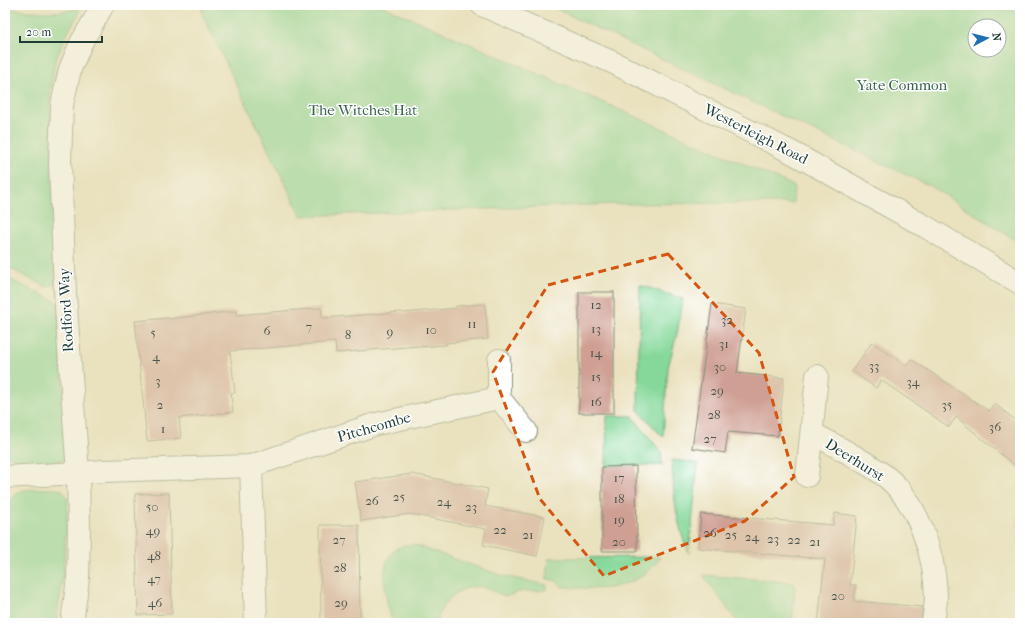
<svg xmlns="http://www.w3.org/2000/svg" width="1025" height="628" viewBox="0 0 1025 628" font-family="'IM FELL French Canon',serif">
<rect width="100%" height="100%" fill="#fff"/>
<filter id="ink" filterUnits="userSpaceOnUse"><feTurbulence type="fractalNoise" baseFrequency=".025" numOctaves="2"/><feDisplacementMap in="SourceGraphic" scale="8" xChannelSelector="R" yChannelSelector="G"/><feConvolveMatrix kernelMatrix="1 2 1 2 8 2 1 2 1" color-interpolation-filters="sRGB"/></filter>
<filter id="wash" filterUnits="userSpaceOnUse"><feTurbulence type="fractalNoise" baseFrequency=".012" numOctaves="4" result="noise"/><feDisplacementMap in="SourceGraphic" scale="16" xChannelSelector="R" yChannelSelector="G"/><feGaussianBlur stdDeviation="0.9" result="paint"/><feColorMatrix in="noise" values="0 0 0 0 0 0 0 0 0 0 0 0 0 0 0 0 0 1.4 0 .05"/><feComposite in="paint" operator="in"/></filter>
<g filter="url(#wash)">
<rect width="100%" height="100%" fill="#eae1be"/>
<!-- green -->
<g fill="#85d89a" stroke="#528a67" fill-rule="evenodd">
<polygon points="202,5 381,5 794,186 793,203 616,204 301,216 202,14"/>
<path d="M548 5H1020V243L932 187ZM975 26H999V50H975Z"/>
<path d="M5 7C30 12 53 14 78 9L80 12 69 30 55 61 50 95 55 284 47 287 5 266Z"/>
<polygon points="5,277 57,302 68,449 65,458 60,461 22,463 15,460 8,455 5,449"/>
<polygon points="640,285 683,299 677,334 668,367 663,437 638,410"/>
<polygon points="607,416 632,416 661,452 662,465 606,466"/>
<path d="M672 460 698 463 689 554C676 525 673 492 672 460Z"/>
<path d="M56 489 62 490 68 500 63 578 56 623H5L7 509C8 505 10 500 12 497 22 486 44 489 56 489Z"/>
<path d="M405 545H415L429 550 503 576 547 585V590C537 591 528 591 519 592 515 593 510 596 507 596 500 596 491 588 483 587 461 583 440 602 437 623H393C385 601 374 552 405 545Z"/>
<path d="M660 557C651 575 628 585 608 588 593 590 577 587 562 587L557 581 547 579 549 558Z"/>
<polygon points="703,575 790,582 795,585 795,588 792,623 738,623"/>
</g>
<g id="blocks">
<!-- building -->
<g fill="#cf9f93">
<rect x="579" y="292" width="35" height="121"/>
<polygon points="485,304 488,339 446,343 446,345 418,347 418,346 336,353 335,342 230,351 235,393 231,393 233,412 179,418 181,438 147,441 135,321 169,318 169,319 236,311 236,315 321,308 322,318 402,312 403,313 457,308 456,306"/>
<polygon points="712,304 746,309 737,373 784,378 778,436 728,432 725,453 692,448"/>
<polygon points="872,342 906,366 911,359 989,411 995,404 1020,424 1020,470 956,417 949,427 881,380 876,388 852,371"/>
<polygon points="636,466 637,551 602,551 602,467"/>
<polygon points="412,474 488,489 485,506 545,517 537,556 483,545 486,529 410,514 361,521 355,482"/>
<polygon points="169,493 172,614 138,615 135,494"/>
<polygon points="835,513 857,516 850,585 856,585 854,601 923,607 921,623 818,623 825,559 698,548 701,514 833,525"/>
<polygon points="320,525 359,525 360,623 321,623"/>
</g>
</g>
</g>
<g filter="url(#ink)">
<use href="#blocks" fill-opacity="0" stroke="#848f79" stroke-width="1"/>
<g fill="none" stroke-linecap="round" stroke-linejoin="round">
<defs>
<g id="minor">
<polyline points="499,360 499,398 526,431"/>
<path d="M812 433C837 447 862 459 885 476 918 501 935 556 936 596 936 605 934 614 933 623"/>
<polyline points="251,466 256,623"/>
<polyline points="78,473 104,471 251,466 376,424 499,398"/>
<polyline points="807,476 817,376"/>
</g>
<g id="tertiary">
<polyline points="482,5 614,63 793,153 926,227 1020,283"/>
<polyline points="5,477 78,473"/>
<polyline points="72,623 78,578 79,529 78,473 65,293 60,161 62,105 70,69 81,43 103,5"/>
</g>
</defs>
<!-- minor casing -->
<use href="#minor" stroke="#848f79" stroke-width="24"/>
<!-- tertiary casing -->
<use href="#tertiary" stroke="#848f79" stroke-width="24"/>
<!-- minor -->
<use href="#minor" stroke="#fff" stroke-width="22"/>
<!-- tertiary -->
<use href="#tertiary" stroke="#fff" stroke-width="22"/>
</g>
</g>
<!-- marked area -->
<path d="M0 0H1025V628H0ZM668 254 759 353 794 477 745 521 604 576 540 499 493 372 548 285Z" fill="#eae1be" fill-opacity=".55" fill-rule="evenodd"/>
<path fill="none" stroke="#d45610" stroke-width="3" stroke-dasharray="8 5" stroke-linejoin="round" d="M668 254 759 353 794 477 745 521 604 576 540 499 493 372 548 285Z"/>
<g text-anchor="middle" dominant-baseline="central" stroke-width="3" stroke-linejoin="round" paint-order="stroke">
<!-- number labels -->
<g font-size="13" fill="#4b564c">
<text x="596" y="304">12</text>
<text x="727" y="319">32</text>
<text x="472" y="323">11</text>
<text x="309" y="326">7</text>
<text x="596" y="328">13</text>
<text x="431" y="329">10</text>
<text x="267" y="330">6</text>
<text x="390" y="331">9</text>
<text x="153" y="332">5</text>
<text x="348" y="334">8</text>
<text x="724" y="343">31</text>
<text x="596" y="352">14</text>
<text x="156" y="356">4</text>
<text x="874" y="365">33</text>
<text x="720" y="366">30</text>
<text x="596" y="376">15</text>
<text x="158" y="380">3</text>
<text x="913" y="381">34</text>
<text x="717" y="390">29</text>
<text x="596" y="401">16</text>
<text x="160" y="404">2</text>
<text x="947" y="404">35</text>
<text x="714" y="414">28</text>
<text x="995" y="426">36</text>
<text x="163" y="428">1</text>
<text x="710" y="438">27</text>
<text x="619" y="477">17</text>
<text x="399" y="496">25</text>
<text x="619" y="498">18</text>
<text x="372" y="500">26</text>
<text x="444" y="501">24</text>
<text x="152" y="506">50</text>
<text x="471" y="506">23</text>
<text x="619" y="519">19</text>
<text x="500" y="529">22</text>
<text x="153" y="530">49</text>
<text x="710" y="532">26</text>
<text x="528" y="534">21</text>
<text x="731" y="534">25</text>
<text x="752" y="536">24</text>
<text x="773" y="538">23</text>
<text x="339" y="539">27</text>
<text x="794" y="539">22</text>
<text x="619" y="541">20</text>
<text x="815" y="541">21</text>
<text x="154" y="555">48</text>
<text x="340" y="567">28</text>
<text x="154" y="578">47</text>
<text x="838" y="595">20</text>
<text x="155" y="602">46</text>
<text x="341" y="602">29</text>
</g>
<!-- park labels -->
<g font-size="15" fill="#38644e" stroke="#fff">
<text x="902" y="85">Yate Common</text>
<text x="363" y="110">The Witches Hat</text>
</g>
<!-- street labels -->
<g font-size="15" fill="#1f3d34" stroke="#fff">
<text transform="translate(756 134) rotate(27)">Westerleigh Road</text>
<text transform="translate(66 310) rotate(-93)">Rodford Way</text>
<text transform="translate(374 427) rotate(-16)">Pitchcombe</text>
<text transform="translate(855 460) rotate(32)">Deerhurst</text>
</g>
</g>
<!-- margin -->
<rect width="1025" height="628" fill="none" stroke="#fff" stroke-width="20"/>
<!-- north arrow -->
<g transform="translate(987 38) rotate(83)"><circle r="19" fill="#ffffff" stroke="#a5b1ae"/>
<path d="M0-3L7 15L0 10L-7 15Z" fill="#1f6fb2"/>
<text y="-6" font-size="11" font-weight="bold" text-anchor="middle" fill="#1f3d34">N</text>
</g>
<!-- scale -->
<path d="M20 36v6h82v-6" fill="none" stroke="#1f3d34" stroke-width="2"/>
<text x="26" y="36" font-size="12" fill="#1f3d34" stroke="#ffffff" stroke-width="3" paint-order="stroke">20 m</text>
</svg>
